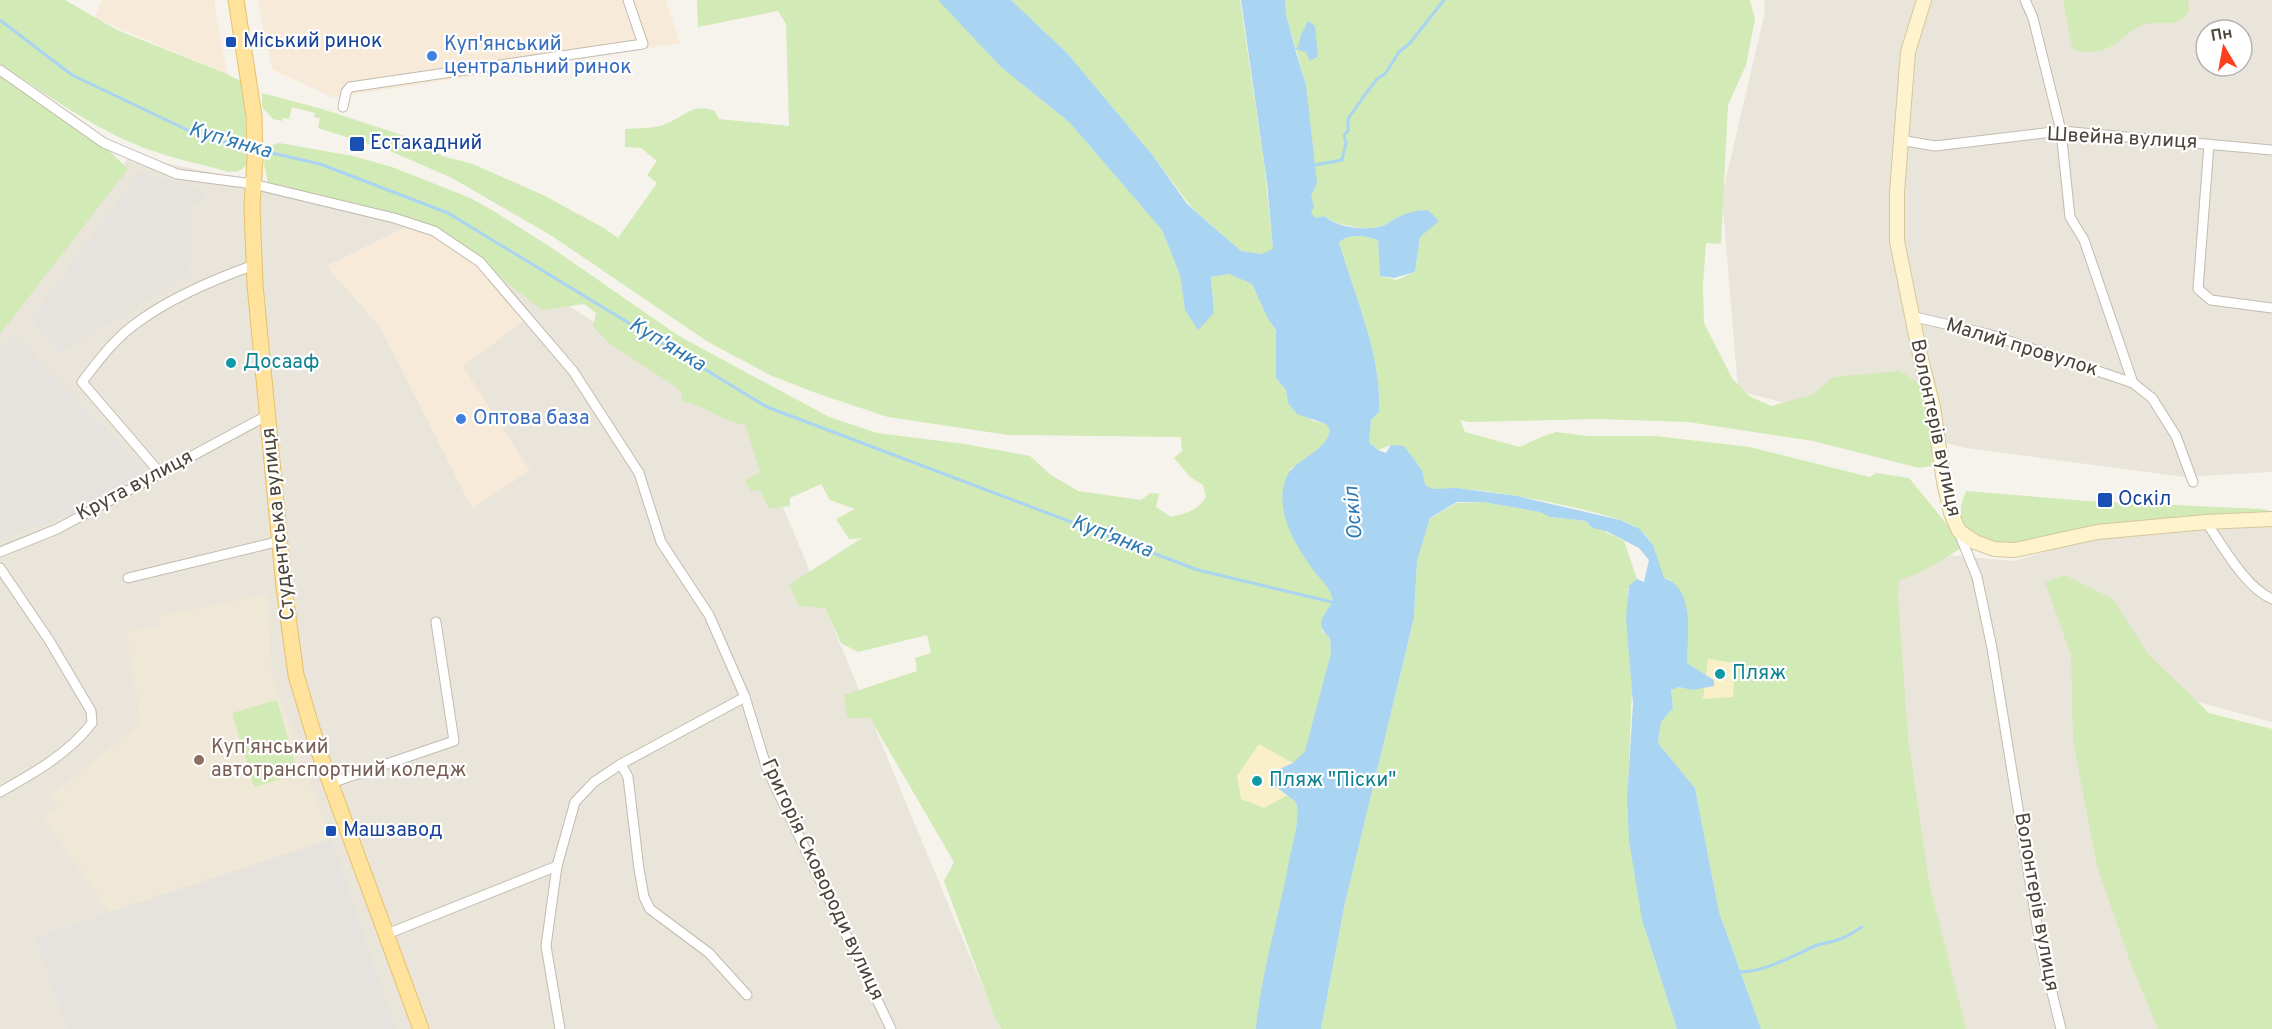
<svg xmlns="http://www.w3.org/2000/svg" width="2272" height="1029" viewBox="0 0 2272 1029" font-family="Overpass,sans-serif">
<rect width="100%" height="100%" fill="#f6f3ec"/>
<!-- residential -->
<g fill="#eae5da" fill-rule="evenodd">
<path d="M1764 0H2272V472L2184 477 1966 448 1738 391 1722 195 1765 12ZM2206 30H2242V66H2206Z"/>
<polygon points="130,156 363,203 544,290 747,420 1000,1029 0,1029 0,320"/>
<polygon points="2272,521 2272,722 2194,701 2167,1029 1962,1029 1903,856 1878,549 2014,561 2104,535"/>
</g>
<!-- commercial -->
<g fill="#f7ead8">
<polygon points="102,0 214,0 227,74 95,18"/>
<polygon points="257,0 666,0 680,43 333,98 272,69"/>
<polygon points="412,224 480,262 528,318 463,366 530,471 472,508 380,327 326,266"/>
</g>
<!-- industrial -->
<g fill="#e6e2dd">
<polygon points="140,172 194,187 207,196 191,207 190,275 59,353 31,318"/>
<polygon points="14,334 148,474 102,500 74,512 0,540 0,350"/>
<polygon points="331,839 396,1029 67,1029 35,937"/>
</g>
<!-- education -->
<polygon fill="#efe8d6" points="267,594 272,675 331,839 109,912 42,816 58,807 49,797 141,723 126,632 160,626 159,616"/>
<!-- green -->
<g fill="#d2eab5">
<path d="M0 0H65L117 30 227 74 244 83 247 163C239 179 221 169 206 166 185 161 164 155 144 148 93 128 46 94 0 64Z"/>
<path d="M697 0H940L1001 67 1070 123 1162 230 1180 275 1185 310 1214 311 1211 277 1229 274 1252 284 1267 317 1276 332V378L1286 390 1288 403 1313 421 1326 424 1330 431C1325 450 1306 459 1290 469L1332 589V604L1325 613 1322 631 1330 638 1331 653 1306 753 1293 763 1275 771V786L1296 802C1300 821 1293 842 1290 861 1279 917 1262 972 1257 1029H1001L994 1016 944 881 954 862 870 718H847L844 695 917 671 915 658 931 653 927 635 858 652 841 643 825 608 799 606 789 585 862 538 849 539 836 519 855 509 830 500 821 484 790 498V506L769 509 760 490 751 491 745 481 760 472 745 424C723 423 707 406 682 401L681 392 673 385 609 343 593 327 596 313 584 304 542 310 480 262 434 231 269 188 264 164 266 147 279 143 353 156 392 167 468 197 492 210 552 248 679 336 829 417 877 433 965 444 1030 456 1051 475 1078 491 1141 500 1150 493 1159 494 1156 507 1171 517C1187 513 1197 511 1206 497L1203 485 1190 477 1174 458 1182 451 1181 437 1008 435 888 417 816 393 772 376 708 342 552 236 452 178 390 151 318 128 320 118 314 117 315 113 292 107 289 119 283 118 282 121 273 119 262 107V93L322 109 414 139 442 156 473 164 543 195 602 227 618 238 657 183 647 175 657 161 641 148 625 147V129C639 128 655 129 668 123 687 115 692 103 715 111L719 119 789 126 786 24 778 11 698 27Z"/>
<polygon points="1011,0 1240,0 1264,163 1273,250 1261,254 1241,251 1191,207 1154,157 1068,54"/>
<path d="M1285 0H1750L1755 19 1746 65 1728 105 1721 244 1706 243 1703 286 1704 323 1732 378 1749 396 1771 406 1812 395 1833 377 1900 371 1930 390 1933 466 1919 468 1813 441 1688 422 1597 419 1468 422 1460 420 1465 432 1520 447 1541 437 1556 432 1588 436H1655L1750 447 1870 477 1876 473 1909 478 1965 546 1921 572 1899 580 1898 597 1908 738 1929 882 1966 1029H1761L1719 912 1695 788 1658 743 1661 722 1673 708 1671 690 1679 687 1692 690 1714 680 1687 663 1671 580 1661 577C1657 560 1655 544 1642 531 1624 513 1493 490 1463 489 1455 488 1447 489 1440 490L1431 518 1457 503 1483 502 1540 512 1550 517 1586 521 1592 528 1606 531 1607 534 1608 533 1624 541 1637 579 1628 589 1627 627 1632 688 1627 811 1646 933 1677 1029H1321L1347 894 1414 619 1417 561 1430 518 1422 470 1404 447 1391 445 1378 450 1369 442 1371 420 1379 412C1382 356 1355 296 1339 242 1351 233 1365 236 1378 240L1380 276 1396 280 1415 272 1420 237 1399 216C1394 219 1388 224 1382 226 1366 231 1337 226 1324 216L1317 218 1311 214 1306 85 1286 14Z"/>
<path d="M2063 0H2188L2189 11C2176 30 2165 20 2147 24 2127 28 2116 53 2089 52 2081 52 2077 52 2072 47Z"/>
<polygon points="0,70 106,148 128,169 0,334"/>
<path d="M1966 491 2087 501 2261 509 2272 511V518L2001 546C1969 534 1951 528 1966 491Z"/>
<polygon points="2065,575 2113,599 2148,654 2209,713 2272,729 2272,1029 2158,1029 2131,964 2097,866 2073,741 2071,655 2045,582"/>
<polygon points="277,700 298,774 254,787 232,713"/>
</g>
<!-- sand -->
<g fill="#f9efc9">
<polygon points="1708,659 1735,663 1733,697 1703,699"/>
<polygon points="1259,744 1293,763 1275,786 1288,795 1264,808 1241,799 1237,776"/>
</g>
<!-- water -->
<path fill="#a9d4f2" d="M938 0H1011L1068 54 1154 157 1187 204 1241 251 1261 254 1273 249 1267 183 1241 0H1285L1286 14 1295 48 1298 47 1301 35 1308 21 1315 26 1318 56 1310 61 1306 52 1295 49 1306 85 1317 183 1311 196 1314 206 1311 214 1317 218 1324 216C1339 228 1361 230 1379 227 1385 226 1391 221 1396 218 1406 213 1417 210 1428 210L1439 221 1420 237 1415 272 1394 278 1380 276 1378 240C1365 236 1351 233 1339 242 1355 297 1382 355 1379 412L1371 420 1369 442 1378 450 1386 453 1391 445 1404 446 1422 470 1425 485 1433 489 1457 488 1517 496 1620 520 1640 529 1653 545 1664 578C1696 589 1687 636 1687 663L1714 680V686L1692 690 1679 687 1671 690 1673 708 1661 722 1658 743 1695 788 1719 912 1761 1029H1677L1642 920 1629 840 1627 800 1633 704 1626 618 1629 586 1637 579 1644 582 1649 560 1639 548 1606 531 1592 528 1586 521 1550 517 1540 512 1483 502H1457L1430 518 1417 561 1414 618 1345 903 1321 1029H1256C1261 971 1280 914 1290 856 1294 838 1300 819 1296 802L1275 786 1273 778 1275 771 1293 763 1305 751 1331 653 1330 638C1314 624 1323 616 1333 602 1331 588 1323 582 1314 571 1296 546 1275 514 1285 481 1292 458 1323 456 1330 431L1326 424 1297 414 1288 403 1286 390 1276 378V331L1267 317 1252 284 1229 274 1211 277 1214 313 1198 330 1185 310 1180 275 1162 230 1070 123 1001 67Z"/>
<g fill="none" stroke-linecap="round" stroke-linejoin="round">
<!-- stream -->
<g stroke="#a9d4f2" stroke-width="3">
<polyline points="0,20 72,75 202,137 249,148"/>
<polyline points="259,150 320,164 448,213 767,407 1198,570 1336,603"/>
<polyline points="1315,165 1342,160 1346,143 1344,135 1348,131 1348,119 1364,96 1377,79 1385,74 1399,52 1409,44 1444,0"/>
<path d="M1740 972C1765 972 1792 956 1815 946 1822 943 1830 943 1837 940 1846 938 1854 932 1862 927"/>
</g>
<defs>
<g id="street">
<polyline points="2025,0 2033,18 2061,131 2070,217 2084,240 2133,383 2152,398 2176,436 2193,482"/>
<polyline points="0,70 104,143 177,174 253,184 394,218 434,231 480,262 573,371 639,473 661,542 709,615 745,697 767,769 891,1029"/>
<polyline points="343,107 346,92 350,87 643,44 628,0"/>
<polyline points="1900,140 1935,146 2061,131 2272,150"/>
<polyline points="2209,144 2198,289 2211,300 2272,308"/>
<polyline points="1911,316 1988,334 2133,383"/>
<path d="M160 473 82 382C99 360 115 338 138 322 172 297 215 279 254 265"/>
<path d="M2206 522C2223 546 2245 587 2272 599"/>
<polyline points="1959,533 1977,577 1992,648 2040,944 2061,1029"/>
<polyline points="0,552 57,529 268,415"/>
<path d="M0 568 49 640 91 711 92 723C68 754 34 773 0 792"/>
<polyline points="128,578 280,541"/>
<polyline points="621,764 628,777 639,869 644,897 650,909 709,953 747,995"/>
<polyline points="331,783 454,741 436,622"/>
<polyline points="387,934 557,866"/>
<polyline points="560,1029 546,946 557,866 575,802 594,782 621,764 745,697"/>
</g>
<polyline id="secondary" points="1924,0 1908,52 1897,192 1897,241 1920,355 1933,407 1944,482 1951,513 1959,531 1975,542 1994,549 2015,550 2097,532 2206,522 2272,519"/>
<polyline id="primary" points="236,0 254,116 255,159 252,207 255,285 284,587 296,675 319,752 421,1029"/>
</defs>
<!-- street casing -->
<use href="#street" stroke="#c2bbae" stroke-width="11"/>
<!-- secondary casing -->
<use href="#secondary" stroke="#d6c79b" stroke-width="16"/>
<!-- primary casing -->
<use href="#primary" stroke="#e6c16a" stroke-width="17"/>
<!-- street -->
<use href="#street" stroke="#fff" stroke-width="9"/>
<!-- secondary -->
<use href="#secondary" stroke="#fff3cd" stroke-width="14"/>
<!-- primary -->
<use href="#primary" stroke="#ffe39c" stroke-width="15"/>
</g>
<!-- markers -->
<g fill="#1a4fb4" stroke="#fff" stroke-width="2">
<rect x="225" y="36" width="12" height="12" rx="3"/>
<rect x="349" y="136" width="16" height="16" rx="3"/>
<rect x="2097" y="492" width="16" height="16" rx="3"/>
<rect x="325" y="825" width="12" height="12" rx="3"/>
</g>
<g fill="#3f7fe0" stroke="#fff" stroke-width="2">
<circle cx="432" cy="56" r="6"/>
<circle cx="461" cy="419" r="6"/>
</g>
<g fill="#0f9aa8" stroke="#fff" stroke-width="2">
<circle cx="231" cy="363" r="6"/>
<circle cx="1720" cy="674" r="6"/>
<circle cx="1257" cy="781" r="6"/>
</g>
<circle fill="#8d6e63" stroke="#fff" stroke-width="2" cx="199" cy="760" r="6"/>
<g text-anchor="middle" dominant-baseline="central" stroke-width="4.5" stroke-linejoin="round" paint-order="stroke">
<!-- transit labels -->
<g font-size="20" fill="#164399" stroke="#fff" text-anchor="start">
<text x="243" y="42">Міський ринок</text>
<text x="370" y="144">Естакадний</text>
<text x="2118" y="500">Оскіл</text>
<text x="343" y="831">Машзавод</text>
</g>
<!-- shop labels -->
<g font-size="20" fill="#366cbe" stroke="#fff" text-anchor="start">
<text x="444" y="45">Куп'янський<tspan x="444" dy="23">центральний ринок</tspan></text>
<text x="473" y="419">Оптова база</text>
</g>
<!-- street labels -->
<g font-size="20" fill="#4b4439" stroke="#fff">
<text transform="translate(2122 139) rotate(3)">Швейна вулиця</text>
<text transform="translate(2022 348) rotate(17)">Малий провулок</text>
<text transform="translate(1935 428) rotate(78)">Волонтерів вулиця</text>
<text transform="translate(135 486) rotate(-28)">Крута вулиця</text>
<text transform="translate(279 524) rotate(-96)">Студентська вулиця</text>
<text transform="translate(822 880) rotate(65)">Григорія Сковороди вулиця</text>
<text transform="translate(2036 902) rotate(80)">Волонтерів вулиця</text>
</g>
<!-- culture labels -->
<g font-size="20" fill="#0d838f" stroke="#fff" text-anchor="start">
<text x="243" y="363">Досааф</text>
<text x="1732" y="674">Пляж</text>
<text x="1269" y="781">Пляж "Піски"</text>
</g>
<!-- education labels -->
<g font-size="20" fill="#785e54" stroke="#fff" text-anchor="start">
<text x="211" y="748">Куп'янський<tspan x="211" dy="23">автотранспортний коледж</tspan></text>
</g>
<!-- water labels -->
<g font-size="21" font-style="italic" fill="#2e7ab2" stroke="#fff">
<text transform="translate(230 141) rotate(16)">Куп'янка</text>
<text transform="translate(667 345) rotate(31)">Куп'янка</text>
<text transform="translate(1354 513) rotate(-95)">Оскіл</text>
<text transform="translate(1112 537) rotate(21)">Куп'янка</text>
</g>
</g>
<!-- north arrow -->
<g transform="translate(2224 48) rotate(350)"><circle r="28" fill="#ffffff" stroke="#b7b4b0" stroke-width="1.5"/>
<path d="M0-4.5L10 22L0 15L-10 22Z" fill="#fc3f1d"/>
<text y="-9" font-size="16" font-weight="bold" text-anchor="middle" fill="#4b4439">Пн</text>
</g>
</svg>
